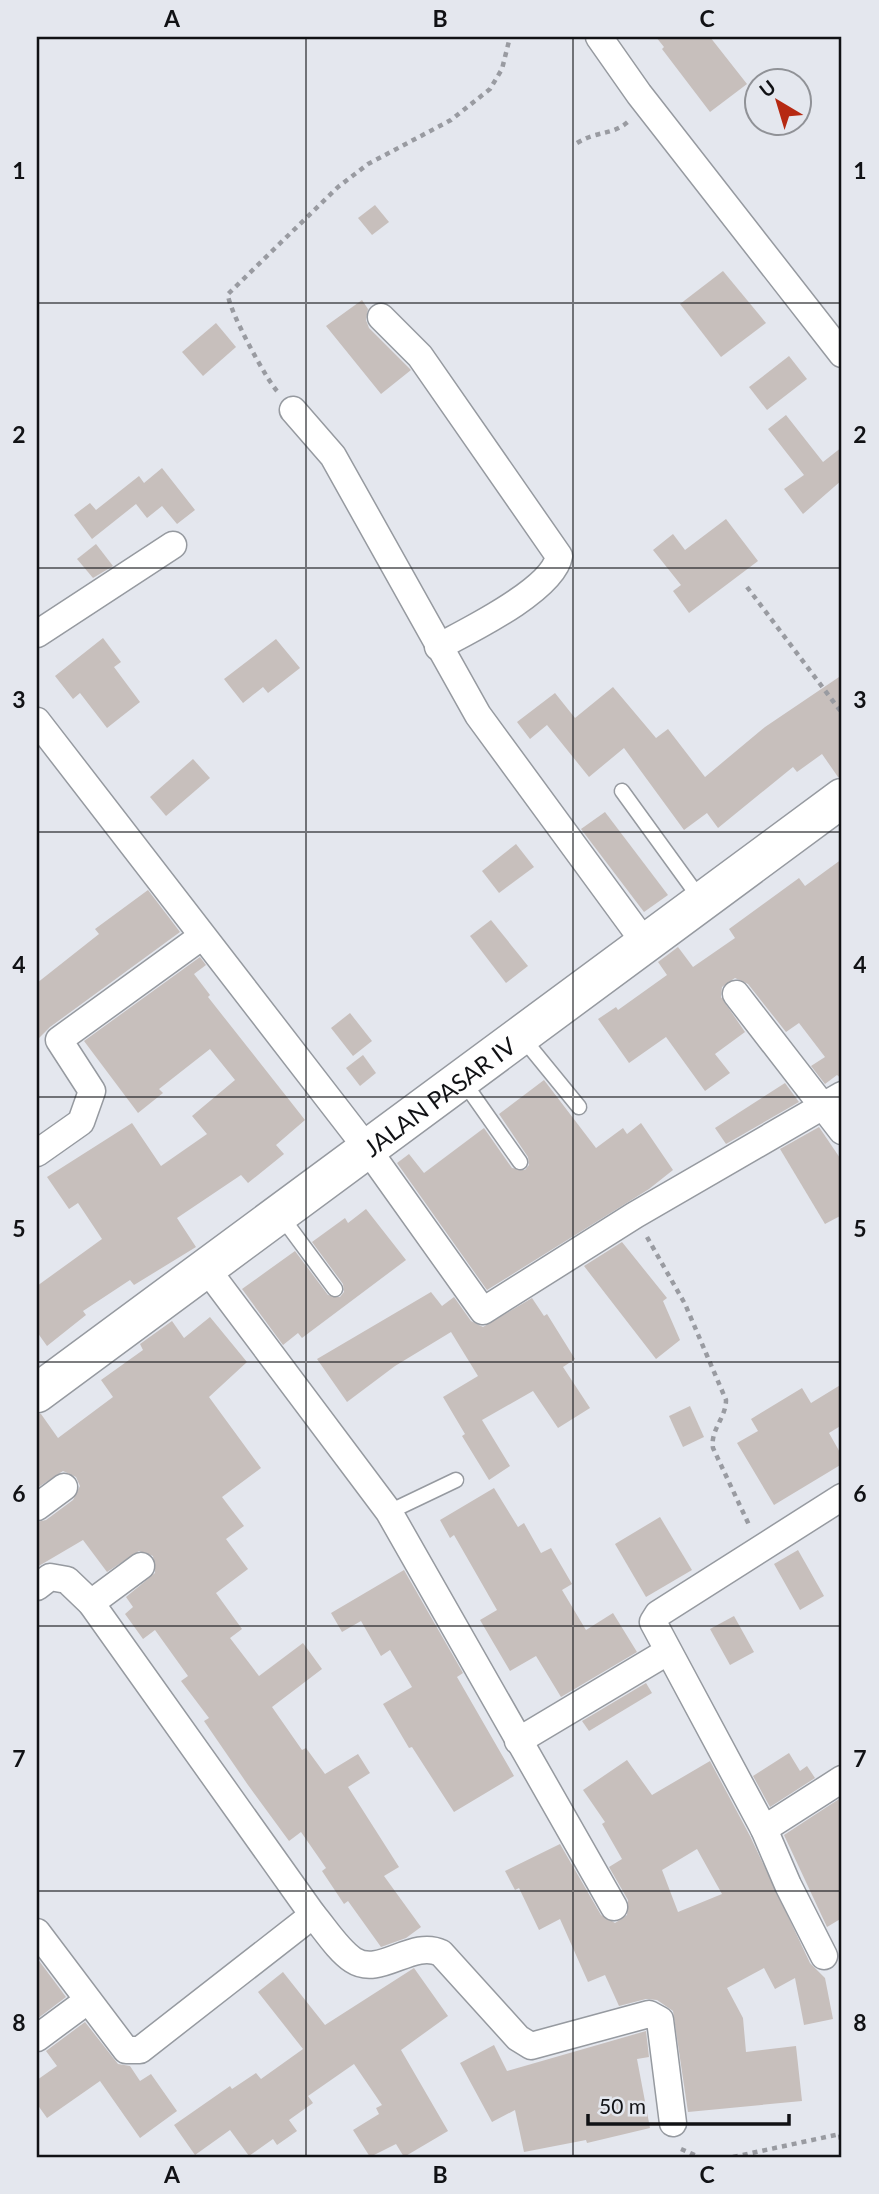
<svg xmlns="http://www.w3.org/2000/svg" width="879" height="2194" viewBox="0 0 879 2194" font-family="Lato,sans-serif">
<rect width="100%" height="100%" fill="#e4e7ee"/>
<!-- building -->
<g fill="#c7bfbc" fill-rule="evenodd">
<polygon points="656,37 710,37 747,84 710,112 662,49 664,47"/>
<polygon points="375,205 389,222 372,235 358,218"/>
<polygon points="723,271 766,323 721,357 680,304"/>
<polygon points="362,300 368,309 366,320 369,328 411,370 381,394 326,326"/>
<polygon points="216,323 236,347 203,376 182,352"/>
<polygon points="789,356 807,379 767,410 749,387"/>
<polygon points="786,415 823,462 842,447 842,480 803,514 784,489 804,475 768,429"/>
<polygon points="162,468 195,510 177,524 162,506 147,518 136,504 92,539 74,515 90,503 96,510 139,476 144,483"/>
<polygon points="726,519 758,561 689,613 673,591 681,585 653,550 673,534 685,550"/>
<polygon points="96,544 113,566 93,578 77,559"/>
<polygon points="103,638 121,662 114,667 140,702 107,728 80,693 73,699 55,676"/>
<polygon points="276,639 300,668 268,693 263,687 243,703 224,679"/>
<polygon points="842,675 842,777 838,777 822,754 797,772 793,767 718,828 707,813 684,830 624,748 589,777 547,725 530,739 517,722 555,693 575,718 613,687 656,738 668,729 705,777 765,727"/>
<polygon points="193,759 210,778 166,816 150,797"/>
<polygon points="605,812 668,895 644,912 581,829"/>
<polygon points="516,844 534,867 499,893 482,871"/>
<polygon points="842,859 842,1079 837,1075 825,1084 811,1066 825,1057 799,1023 786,1032 748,984 735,978 722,987 721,997 745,1032 715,1054 730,1073 705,1091 666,1037 629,1063 598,1019 616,1007 618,1010 667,975 658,962 678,947 693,967 735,938 729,929 799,878 805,886"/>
<polygon points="148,890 180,932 50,1027 37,1040 37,983 99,934 95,929"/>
<polygon points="491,920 528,966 506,983 470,936"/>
<polygon points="200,957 206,965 194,974 210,995 208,997 305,1120 276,1145 284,1154 248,1183 241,1175 177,1218 196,1247 134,1285 130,1280 83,1311 86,1315 47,1346 37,1332 37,1286 102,1239 78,1203 69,1209 47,1177 132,1123 161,1166 207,1134 192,1116 235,1080 210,1049 159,1089 163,1093 138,1113 84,1041"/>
<polygon points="350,1013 372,1041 353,1056 331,1028"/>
<polygon points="363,1055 376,1073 360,1086 346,1068"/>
<polygon points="544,1080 596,1148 623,1128 627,1134 641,1123 673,1170 649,1189 487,1290 397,1163 409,1154 424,1173 484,1128 512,1168 525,1170 529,1165 528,1157 499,1114"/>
<polygon points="785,1083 799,1102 726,1144 715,1128"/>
<polygon points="819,1127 842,1161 842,1215 825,1224 780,1149"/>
<polygon points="366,1209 406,1260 302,1338 298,1333 283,1345 242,1289 295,1251 328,1295 340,1297 344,1292 343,1284 312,1242 345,1218 348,1223"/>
<polygon points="622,1242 667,1298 663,1301 680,1340 656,1359 584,1266"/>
<polygon points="431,1292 442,1306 454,1297 471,1321 483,1327 532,1298 544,1316 547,1314 575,1359 563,1367 590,1408 558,1428 533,1391 482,1420 510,1466 489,1480 462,1436 465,1434 443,1397 478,1376 451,1332 395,1366 347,1402 317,1359"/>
<polygon points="210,1317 247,1362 209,1397 261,1468 222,1497 244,1526 226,1539 248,1569 216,1593 242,1629 230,1638 259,1676 303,1643 322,1669 272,1707 302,1750 306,1748 325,1774 358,1754 370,1773 348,1787 399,1867 384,1876 421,1927 406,1938 381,1947 348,1901 344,1904 322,1871 326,1868 301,1832 289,1841 248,1785 204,1721 209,1718 181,1681 188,1676 155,1630 143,1639 125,1614 133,1607 126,1597 155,1573 153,1556 139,1551 107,1572 83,1540 37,1567 37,1522 46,1520 73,1500 80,1486 76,1477 63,1471 37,1488 37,1414 41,1414 58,1438 113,1397 101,1380 143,1350 140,1344 172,1321 184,1338"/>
<polygon points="842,1384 842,1425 829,1433 842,1456 842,1464 774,1505 737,1443 758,1431 751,1419 802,1388 811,1403"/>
<polygon points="690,1406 704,1437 683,1447 669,1416"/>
<polygon points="494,1488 518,1527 524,1523 541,1553 551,1548 572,1584 562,1590 586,1630 613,1613 637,1652 561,1697 536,1656 510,1671 480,1620 497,1610 454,1535 450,1538 440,1520"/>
<polygon points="660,1517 692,1570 646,1597 615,1544"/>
<polygon points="798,1550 824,1596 800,1610 774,1564"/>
<polygon points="404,1570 463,1673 457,1677 514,1776 454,1812 412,1747 409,1748 383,1704 412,1687 390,1650 381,1656 361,1621 342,1632 331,1613"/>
<polygon points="734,1616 754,1652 730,1665 710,1629"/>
<polygon points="646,1683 652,1693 589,1731 582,1721"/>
<polygon points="789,1753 800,1771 807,1766 815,1778 770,1807 753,1776"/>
<path d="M627 1760 652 1795 710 1761 750 1836 810 1963 825 1978 833 2019 804 2025 795 1978 775 1989 764 1968 727 1988 743 2018 746 2052 796 2046 802 2101 688 2112 673 2011 657 2000 646 1999 619 2006 605 1975 588 1982 560 1919 539 1930 519 1888 515 1890 505 1871 560 1844 601 1915 615 1923 627 1915 628 1900 609 1867 622 1859 602 1824 605 1822 583 1790ZM697 1849 722 1894 678 1912 662 1870Z"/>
<polygon points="839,1799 842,1805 842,1918 827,1927 784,1835"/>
<polygon points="37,1958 66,1997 37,2019"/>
<polygon points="414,1968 448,2016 401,2050 448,2131 404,2157 396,2144 370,2157 353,2130 379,2114 376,2108 382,2105 354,2064 308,2096 313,2103 289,2120 297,2131 277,2145 273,2139 249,2156 230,2130 195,2155 174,2125 230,2086 232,2089 256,2073 261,2079 303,2049 258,1992 283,1972 325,2025"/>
<polygon points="85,2022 118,2064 130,2066 140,2081 151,2074 177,2111 140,2138 100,2081 47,2118 37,2104 37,2080 57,2066 46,2051"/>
<polygon points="646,2031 649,2057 637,2059 650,2128 587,2143 586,2140 524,2152 515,2110 492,2122 460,2063 494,2045 507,2071"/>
</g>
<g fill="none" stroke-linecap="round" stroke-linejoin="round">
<defs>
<g id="lane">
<polyline points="622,791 701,900"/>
<polyline points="521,1036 579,1107"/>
<polyline points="463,1081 520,1162"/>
<polyline points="281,1216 335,1289"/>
<polyline points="389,1512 456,1480"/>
</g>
<g id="street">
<polyline points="599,37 639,94 842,354"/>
<path d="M381 317 420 356 559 556C553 590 468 631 438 647"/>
<polyline points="293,410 333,456 478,715 645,943"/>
<polyline points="37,634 173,545"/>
<polyline points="37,721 366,1147 483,1311 635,1215 842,1095"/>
<polyline points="736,994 842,1131"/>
<polyline points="37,1153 81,1122 92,1091 59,1040 201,937"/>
<polyline points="206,1268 389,1512 614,1907"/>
<polyline points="37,1507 64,1487"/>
<path d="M37 1587 50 1577 67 1580 91 1603 313 1915C325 1929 338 1950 353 1960 380 1978 412 1939 441 1953L518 2038 531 2046 649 2014 660 2020 673 2123"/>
<polyline points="91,1603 141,1566"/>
<polyline points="518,1741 667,1652"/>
<polyline points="764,1829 842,1779"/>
<polyline points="37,1932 126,2050 140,2050 313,1915"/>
<polyline points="824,1956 788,1885 764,1829 653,1622 658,1614 842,1497"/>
<polyline points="37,2038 87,2001"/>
</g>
<g id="secondary">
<path id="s1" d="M37 1393 842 798"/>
</g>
</defs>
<!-- lane casing -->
<use href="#lane" stroke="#969aa0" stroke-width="17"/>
<!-- street casing -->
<use href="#street" stroke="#969aa0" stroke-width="29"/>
<!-- secondary casing -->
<use href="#secondary" stroke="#969aa0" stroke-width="41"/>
<!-- path -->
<g stroke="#999ba1" stroke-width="4.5" stroke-dasharray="5 5" stroke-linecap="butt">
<path d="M577 143C598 130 612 136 629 121"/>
<path d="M277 391C266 379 228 309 228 294L338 187 368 164 451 120 490 89 502 69 510 37"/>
<polyline points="747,587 842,713"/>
<path d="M647 1237 685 1304 726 1400C726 1418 710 1430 713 1448L750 1527"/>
<polyline points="681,2149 699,2157"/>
<polyline points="733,2157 840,2134 842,2149"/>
</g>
<!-- lane -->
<use href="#lane" stroke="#fff" stroke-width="14"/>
<!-- street -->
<use href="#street" stroke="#fff" stroke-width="26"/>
<!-- secondary -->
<use href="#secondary" stroke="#fff" stroke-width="38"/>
</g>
<!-- grid -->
<path fill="none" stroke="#111215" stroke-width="2" stroke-opacity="0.55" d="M306 37V2157M573 37V2157M37 303H842M37 568H842M37 832H842M37 1097H842M37 1362H842M37 1626H842M37 1891H842"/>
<g text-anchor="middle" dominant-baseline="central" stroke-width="7" stroke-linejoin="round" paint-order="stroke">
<!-- street labels -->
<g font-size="24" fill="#111215" stroke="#e4e7ee">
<text stroke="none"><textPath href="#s1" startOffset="500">JALAN PASAR IV</textPath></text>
</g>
</g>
<!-- border -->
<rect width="879" height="2194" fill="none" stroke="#e4e7ee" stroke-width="77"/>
<!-- north arrow -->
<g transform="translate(778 102) rotate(322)"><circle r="33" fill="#e4e7ee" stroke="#909297" stroke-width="2"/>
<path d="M0-5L12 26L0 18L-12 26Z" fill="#b62912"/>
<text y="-10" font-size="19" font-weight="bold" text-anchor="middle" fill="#111215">U</text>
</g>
<!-- scale -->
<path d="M588 2114v10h201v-10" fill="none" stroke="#111215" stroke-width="3.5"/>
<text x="599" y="2114" font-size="21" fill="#111215" stroke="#e4e7ee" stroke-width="5" paint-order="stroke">50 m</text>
<rect x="38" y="38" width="802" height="2118" fill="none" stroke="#111215" stroke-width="2.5"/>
<g font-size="23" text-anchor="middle" font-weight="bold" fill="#111215">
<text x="172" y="27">A</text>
<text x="440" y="27">B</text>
<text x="707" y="27">C</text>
<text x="19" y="179">1</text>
<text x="860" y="179">1</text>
<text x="19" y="443">2</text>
<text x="860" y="443">2</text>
<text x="19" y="708">3</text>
<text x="860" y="708">3</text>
<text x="19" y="973">4</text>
<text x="860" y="973">4</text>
<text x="19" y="1237">5</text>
<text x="860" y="1237">5</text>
<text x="19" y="1502">6</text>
<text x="860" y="1502">6</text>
<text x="19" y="1767">7</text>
<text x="860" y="1767">7</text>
<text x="19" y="2031">8</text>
<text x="860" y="2031">8</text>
<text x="172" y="2183">A</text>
<text x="440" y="2183">B</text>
<text x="707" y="2183">C</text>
</g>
</svg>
